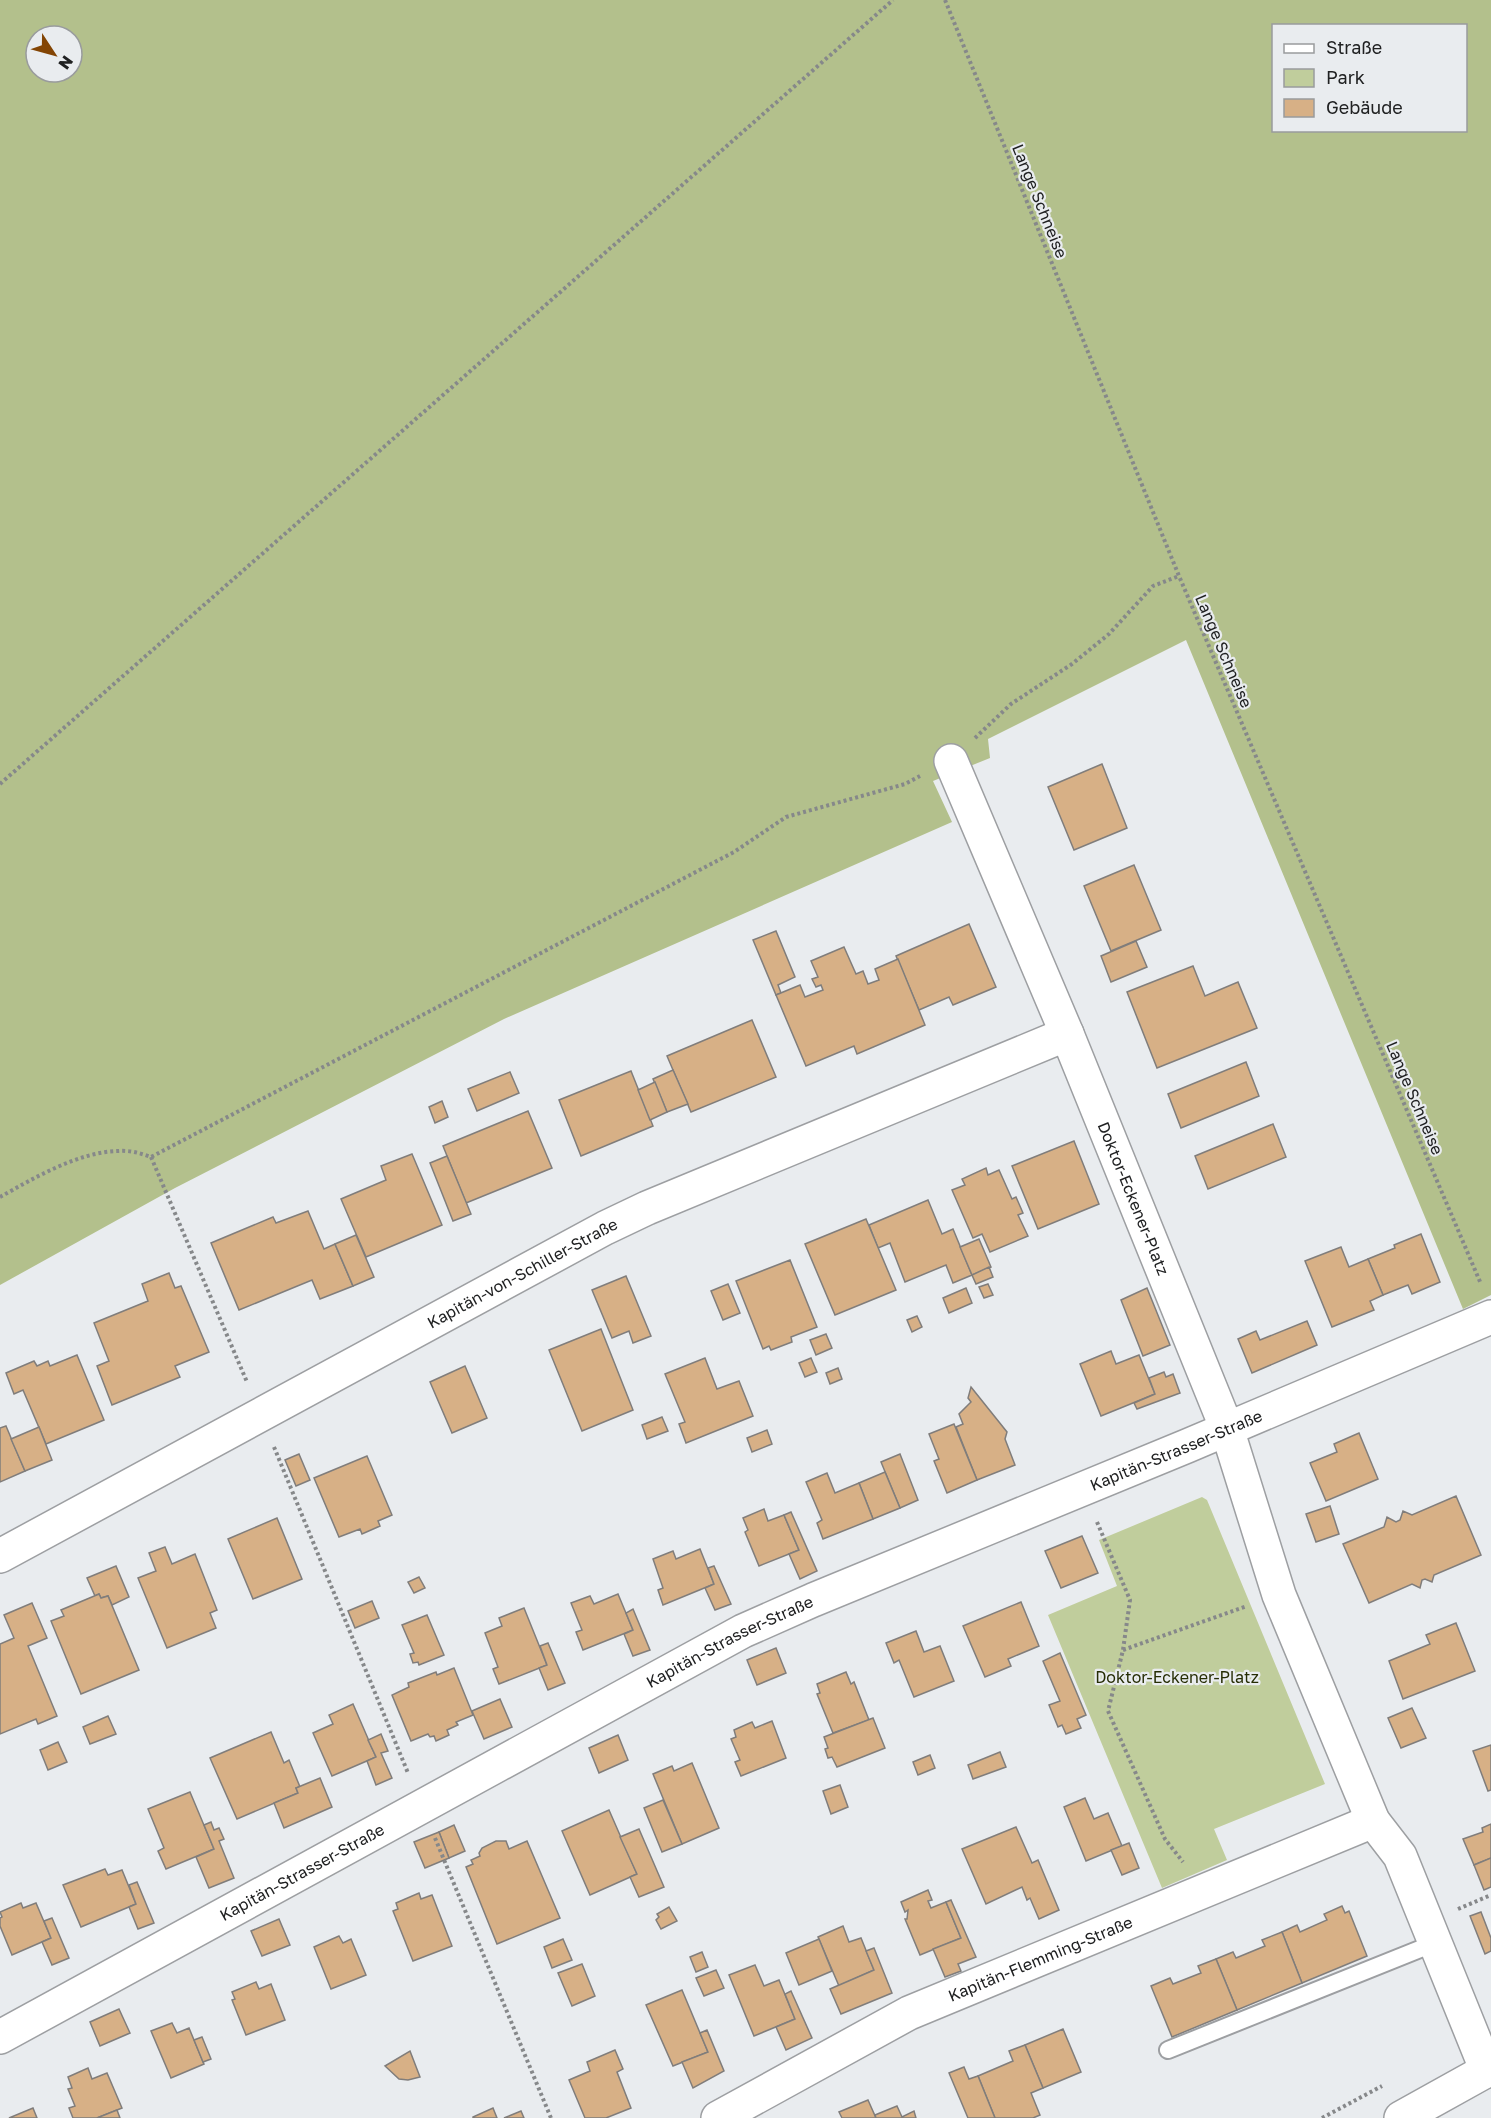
<svg xmlns="http://www.w3.org/2000/svg" width="1491" height="2118" viewBox="0 0 1491 2118" font-family="'Golos Text',sans-serif">
<rect width="100%" height="100%" fill="#e9ecef"/>
<!-- green -->
<polygon fill="#c0cd9c" points="1202,1497 1207,1500 1325,1784 1214,1829 1227,1860 1162,1888 1048,1615 1117,1586 1099,1540"/>
<!-- forest -->
<path fill="#b3c08c" fill-rule="evenodd" d="M0 0H1491V1295L1463 1309 1186 640 988 739 990 758 933 781 952 822 504 1019 175 1188 0 1285ZM1274 26H1466V130H1274ZM36 36H72V72H36Z"/>
<!-- building -->
<g fill="#d7b086" stroke="#807d7b" stroke-width="1.5">
<polygon points="1102,764 1127,828 1074,850 1048,787"/>
<polygon points="1134,865 1161,930 1111,951 1084,886"/>
<polygon points="969,924 996,987 953,1005 949,997 919,1010 896,956"/>
<polygon points="776,931 795,977 778,985 781,993 776,995 753,940"/>
<polygon points="1136,941 1147,967 1111,982 1101,956"/>
<polygon points="844,947 856,974 863,971 868,984 879,980 875,969 898,959 925,1025 857,1054 854,1046 806,1066 776,995 800,985 805,997 823,990 821,985 816,987 812,979 818,977 811,961"/>
<polygon points="1193,966 1205,996 1238,982 1257,1028 1157,1068 1127,992"/>
<polygon points="752,1020 776,1077 691,1112 667,1056"/>
<polygon points="1246,1062 1259,1096 1181,1128 1168,1094"/>
<polygon points="673,1070 688,1104 667,1112 653,1079"/>
<polygon points="631,1071 653,1126 581,1156 559,1100"/>
<polygon points="510,1072 519,1093 477,1111 468,1089"/>
<polygon points="655,1082 667,1112 650,1120 638,1090"/>
<polygon points="442,1101 448,1117 435,1123 429,1107"/>
<polygon points="528,1111 552,1168 466,1203 443,1146"/>
<polygon points="1273,1124 1286,1157 1208,1189 1195,1156"/>
<polygon points="1074,1141 1099,1204 1038,1229 1012,1166"/>
<polygon points="412,1154 442,1225 366,1257 341,1199 386,1180 381,1166"/>
<polygon points="447,1156 471,1214 453,1221 430,1163"/>
<polygon points="986,1168 988,1175 999,1170 1012,1199 1016,1197 1023,1213 1018,1215 1028,1236 990,1252 982,1234 973,1238 952,1190 965,1185 962,1179"/>
<polygon points="928,1200 942,1234 953,1229 972,1275 953,1283 946,1265 905,1282 890,1243 878,1248 869,1225"/>
<polygon points="308,1211 324,1249 335,1244 353,1286 320,1299 312,1280 239,1310 211,1243 273,1217 276,1223"/>
<polygon points="866,1219 896,1290 835,1315 805,1244"/>
<polygon points="1421,1234 1440,1282 1412,1294 1408,1285 1383,1295 1368,1259 1395,1248 1394,1245"/>
<polygon points="356,1235 374,1277 353,1286 335,1244"/>
<polygon points="979,1239 991,1267 972,1275 960,1247"/>
<polygon points="1341,1247 1349,1267 1368,1259 1383,1295 1370,1301 1374,1310 1332,1327 1305,1261"/>
<polygon points="790,1260 817,1327 791,1337 792,1342 771,1350 769,1346 763,1349 736,1281"/>
<polygon points="989,1267 993,1277 976,1284 972,1275"/>
<polygon points="169,1273 175,1288 181,1286 209,1352 175,1366 180,1377 112,1405 97,1366 109,1361 94,1323 148,1301 142,1284"/>
<polygon points="626,1276 651,1336 633,1343 629,1331 612,1338 592,1290"/>
<polygon points="728,1284 740,1313 723,1320 711,1291"/>
<polygon points="988,1284 993,1295 984,1298 979,1287"/>
<polygon points="966,1288 972,1303 949,1313 943,1298"/>
<polygon points="1147,1288 1170,1345 1143,1356 1121,1300"/>
<polygon points="917,1316 922,1327 912,1332 907,1320"/>
<polygon points="1307,1321 1317,1345 1252,1373 1238,1339 1256,1331 1260,1340"/>
<polygon points="601,1329 633,1410 582,1431 549,1350"/>
<polygon points="826,1334 832,1348 816,1355 810,1340"/>
<polygon points="1111,1351 1116,1364 1139,1355 1155,1394 1101,1416 1080,1364"/>
<polygon points="77,1355 104,1420 46,1444 23,1390 14,1394 6,1373 34,1361 37,1366 48,1361 50,1366"/>
<polygon points="705,1358 717,1389 739,1381 753,1416 686,1443 679,1424 685,1422 665,1374"/>
<polygon points="811,1358 817,1372 805,1377 799,1363"/>
<polygon points="465,1366 487,1418 452,1433 430,1382"/>
<polygon points="838,1368 842,1379 830,1384 826,1373"/>
<polygon points="1164,1372 1166,1377 1173,1374 1180,1393 1137,1409 1134,1403 1155,1394 1149,1378"/>
<polygon points="971,1387 1007,1432 1005,1439 1015,1465 977,1480 956,1427 963,1424 959,1414 971,1402 968,1398"/>
<polygon points="662,1417 668,1431 647,1439 642,1425"/>
<polygon points="954,1424 977,1480 947,1493 934,1461 939,1459 929,1434"/>
<polygon points="6,1426 25,1471 0,1482 0,1428"/>
<polygon points="39,1427 52,1460 25,1471 11,1439"/>
<polygon points="767,1430 772,1444 752,1452 747,1438"/>
<polygon points="1359,1433 1378,1479 1326,1501 1310,1463 1337,1452 1334,1444"/>
<polygon points="299,1454 310,1480 296,1486 285,1460"/>
<polygon points="900,1454 918,1500 900,1508 881,1462"/>
<polygon points="367,1456 392,1515 378,1521 380,1526 362,1534 360,1529 339,1537 314,1478"/>
<polygon points="885,1472 900,1508 873,1519 859,1483"/>
<polygon points="827,1473 835,1493 859,1483 873,1519 823,1539 817,1523 822,1520 806,1482"/>
<polygon points="1456,1496 1481,1555 1434,1575 1432,1582 1425,1579 1422,1580 1420,1588 1412,1584 1369,1603 1343,1544 1384,1527 1387,1517 1396,1522 1400,1520 1403,1511 1412,1515"/>
<polygon points="1330,1506 1339,1534 1316,1542 1306,1514"/>
<polygon points="764,1509 768,1521 784,1515 799,1550 759,1566 745,1532 748,1530 743,1518"/>
<polygon points="791,1512 817,1571 800,1579 789,1554 799,1550 784,1515"/>
<polygon points="277,1518 302,1579 253,1599 228,1539"/>
<polygon points="1082,1536 1098,1573 1061,1588 1045,1551"/>
<polygon points="165,1547 172,1564 195,1554 217,1610 210,1613 216,1628 167,1648 138,1578 156,1571 149,1553"/>
<polygon points="700,1549 714,1584 663,1605 658,1590 663,1588 653,1559 673,1551 676,1559"/>
<polygon points="116,1566 129,1597 112,1605 108,1596 101,1598 99,1594 95,1596 87,1578"/>
<polygon points="714,1566 731,1604 715,1610 705,1588 714,1584 708,1568"/>
<polygon points="419,1577 425,1588 414,1593 408,1582"/>
<polygon points="99,1594 101,1598 108,1596 139,1670 81,1694 51,1621 64,1616 61,1610"/>
<polygon points="618,1594 633,1630 583,1650 576,1632 582,1630 571,1603 590,1596 594,1604"/>
<polygon points="372,1601 379,1618 355,1628 348,1611"/>
<polygon points="1021,1602 1039,1646 1008,1659 1011,1666 985,1677 963,1626"/>
<polygon points="32,1603 47,1638 28,1646 57,1716 38,1724 36,1719 0,1734 0,1644 14,1638 4,1615"/>
<polygon points="524,1608 547,1665 499,1684 493,1669 498,1667 485,1633 502,1626 499,1618"/>
<polygon points="633,1609 650,1650 633,1656 624,1634 633,1630 626,1613"/>
<polygon points="427,1615 444,1655 419,1665 418,1662 413,1663 410,1654 414,1653 402,1625"/>
<polygon points="1456,1623 1475,1671 1403,1699 1389,1661 1430,1644 1426,1635"/>
<polygon points="916,1631 924,1652 940,1646 954,1681 914,1697 899,1660 894,1663 886,1643"/>
<polygon points="548,1643 565,1683 548,1690 539,1668 547,1665 540,1646"/>
<polygon points="776,1648 786,1673 757,1685 747,1660"/>
<polygon points="1060,1653 1086,1715 1077,1719 1081,1728 1066,1734 1062,1725 1058,1727 1049,1705 1060,1701 1043,1661"/>
<polygon points="454,1668 473,1715 456,1722 458,1725 447,1730 449,1735 436,1741 434,1736 430,1737 428,1734 411,1741 392,1695 409,1687 408,1683 436,1672 437,1675"/>
<polygon points="846,1672 851,1684 854,1682 869,1720 833,1733 817,1694 820,1693 817,1684"/>
<polygon points="500,1699 512,1727 484,1739 472,1711"/>
<polygon points="353,1704 376,1757 332,1776 313,1733 333,1724 329,1715"/>
<polygon points="1412,1708 1426,1738 1401,1748 1388,1718"/>
<polygon points="108,1716 116,1734 90,1744 83,1727"/>
<polygon points="873,1718 885,1748 837,1767 832,1757 828,1758 825,1749 828,1748 824,1737"/>
<polygon points="772,1721 786,1758 741,1776 735,1762 740,1760 731,1739 736,1737 734,1730 752,1722 755,1728"/>
<polygon points="271,1732 284,1763 289,1760 300,1787 296,1788 298,1793 237,1819 210,1758"/>
<polygon points="381,1734 388,1751 381,1753 392,1778 376,1785 367,1761 376,1757 368,1740"/>
<polygon points="618,1735 628,1760 599,1773 589,1748"/>
<polygon points="58,1742 67,1762 48,1770 40,1750"/>
<polygon points="1491,1745 1491,1790 1488,1791 1473,1751"/>
<polygon points="1000,1752 1006,1767 973,1779 968,1765"/>
<polygon points="930,1755 935,1768 918,1775 913,1762"/>
<polygon points="692,1763 719,1828 682,1844 653,1774 672,1766 674,1771"/>
<polygon points="320,1778 332,1807 284,1828 274,1803 298,1793 296,1788"/>
<polygon points="840,1785 848,1807 831,1814 823,1791"/>
<polygon points="190,1792 214,1849 166,1869 158,1851 164,1848 148,1809"/>
<polygon points="1085,1798 1094,1819 1108,1813 1122,1846 1086,1861 1064,1807"/>
<polygon points="663,1800 682,1844 662,1852 644,1808"/>
<polygon points="609,1810 637,1874 590,1895 562,1831"/>
<polygon points="211,1822 214,1830 219,1828 224,1839 219,1841 234,1878 209,1888 196,1857 214,1849 204,1825"/>
<polygon points="1491,1824 1491,1858 1474,1865 1463,1839 1483,1832 1482,1828"/>
<polygon points="454,1825 465,1851 449,1858 439,1832"/>
<polygon points="1016,1827 1032,1863 1038,1860 1059,1910 1039,1919 1030,1898 1027,1900 1022,1887 986,1904 962,1849"/>
<polygon points="639,1829 664,1887 639,1897 630,1877 637,1874 620,1837"/>
<polygon points="439,1832 449,1858 425,1868 414,1842"/>
<polygon points="496,1841 506,1841 509,1849 527,1841 560,1918 497,1944 466,1867 473,1864 471,1860 480,1856 479,1853 482,1848"/>
<polygon points="1129,1843 1139,1868 1122,1875 1111,1850"/>
<polygon points="1491,1858 1491,1887 1484,1890 1474,1865"/>
<polygon points="105,1869 108,1875 122,1870 136,1904 81,1927 63,1885"/>
<polygon points="137,1882 154,1923 138,1929 129,1907 136,1904 129,1885"/>
<polygon points="928,1890 932,1900 928,1901 931,1908 946,1902 961,1938 920,1955 905,1919 907,1919 908,1910 905,1912 901,1902"/>
<polygon points="419,1893 421,1899 432,1895 452,1946 413,1961 393,1911 398,1909 396,1903"/>
<polygon points="951,1900 976,1957 958,1964 961,1971 945,1977 933,1949 961,1938 946,1902"/>
<polygon points="21,1903 23,1908 36,1903 51,1938 12,1955 0,1926 0,1918 2,1917 0,1912"/>
<polygon points="1342,1906 1345,1913 1349,1911 1367,1956 1302,1983 1282,1932 1297,1925 1300,1932 1327,1920 1324,1914"/>
<polygon points="669,1907 677,1921 661,1929 656,1920 659,1917 657,1914"/>
<polygon points="1481,1912 1491,1938 1491,1951 1485,1954 1470,1916"/>
<polygon points="52,1918 69,1958 52,1965 42,1942 51,1938 44,1921"/>
<polygon points="279,1919 290,1945 262,1956 251,1931"/>
<polygon points="843,1926 849,1942 861,1938 874,1970 839,1986 818,1937"/>
<polygon points="1282,1932 1302,1983 1237,2010 1216,1959 1233,1952 1236,1958 1265,1946 1262,1940"/>
<polygon points="339,1936 343,1943 351,1939 366,1975 331,1989 314,1947"/>
<polygon points="563,1939 572,1960 552,1968 544,1947"/>
<polygon points="819,1939 832,1971 799,1985 786,1953"/>
<polygon points="874,1948 892,1993 841,2014 830,1989 874,1970 866,1951"/>
<polygon points="702,1952 708,1967 696,1972 690,1957"/>
<polygon points="1216,1959 1237,2010 1172,2037 1151,1986 1170,1978 1173,1984 1201,1973 1198,1966"/>
<polygon points="582,1964 595,1996 572,2006 558,1973"/>
<polygon points="755,1965 764,1986 779,1980 795,2019 754,2036 729,1975"/>
<polygon points="716,1970 724,1988 704,1996 696,1978"/>
<polygon points="256,1982 259,1989 271,1984 285,2020 246,2035 232,2000 235,1999 232,1992"/>
<polygon points="682,1990 708,2052 673,2066 646,2005"/>
<polygon points="791,1991 812,2038 786,2050 776,2027 795,2019 785,1994"/>
<polygon points="119,2009 130,2033 100,2046 90,2022"/>
<polygon points="172,2023 177,2033 189,2028 204,2064 171,2078 151,2031"/>
<polygon points="1063,2029 1081,2072 1043,2088 1025,2045"/>
<polygon points="707,2030 724,2071 693,2088 682,2062 708,2052 700,2033"/>
<polygon points="202,2037 211,2059 203,2062 194,2040"/>
<polygon points="1025,2045 1043,2088 1031,2093 1040,2115 1033,2118 995,2118 978,2076 1013,2061 1009,2051"/>
<polygon points="615,2050 623,2069 617,2072 631,2108 606,2118 585,2118 569,2080 590,2071 587,2062"/>
<polygon points="410,2051 420,2077 408,2080 399,2079 385,2066"/>
<polygon points="964,2067 969,2079 978,2076 995,2118 968,2118 949,2073"/>
<polygon points="88,2068 92,2079 107,2073 122,2108 97,2118 73,2118 69,2108 75,2106 68,2089 72,2088 68,2077"/>
<polygon points="868,2100 876,2118 842,2118 839,2112"/>
<polygon points="897,2106 902,2117 914,2111 916,2118 876,2118 875,2115"/>
<polygon points="33,2108 37,2118 9,2118"/>
<polygon points="493,2108 497,2118 473,2118 473,2117"/>
<polygon points="117,2110 120,2118 97,2118"/>
<polygon points="521,2111 524,2118 504,2118"/>
</g>
<g fill="none" stroke-linecap="round" stroke-linejoin="round">
<defs>
<polyline id="service" points="1168,2050 1435,1943"/>
<g id="minor">
<path id="s1" d="M951 761 1067 1034 1227 1429 1279 1595 1373 1821 1400 1856 1487 2071"/>
<path id="s2" d="M0 1556 605 1228 647 1208 1067 1034"/>
<path id="s3" d="M0 2037 743 1631 813 1600 1187 1446 1491 1317"/>
<path id="s4" d="M718 2118 909 2013 1373 1821"/>
</g>
<polyline id="tertiary" points="1401,2118 1491,2068"/>
</defs>
<!-- service casing -->
<use href="#service" stroke="#9d9fa2" stroke-width="20"/>
<!-- minor casing -->
<use href="#minor" stroke="#9d9fa2" stroke-width="36"/>
<!-- tertiary casing -->
<use href="#tertiary" stroke="#9d9fa2" stroke-width="36"/>
<!-- path -->
<g stroke="#86888a" stroke-width="4" stroke-dasharray="3 3" stroke-linecap="butt">
<polyline points="945,0 1179,576 1481,1284"/>
<polyline points="975,738 1011,704 1072,664 1109,634 1153,586 1179,576"/>
<polyline points="0,784 893,0"/>
<polyline points="151,1157 247,1382"/>
<path d="M0 1197C34 1178 78 1152 118 1151 129 1150 140 1153 151 1157L734 852 786 817 905 784 920 776"/>
<polyline points="274,1447 408,1773"/>
<polyline points="1097,1522 1130,1600 1123,1650 1108,1711 1165,1839 1183,1862"/>
<polyline points="1123,1650 1247,1606"/>
<polyline points="435,1838 551,2118"/>
<polyline points="1458,1909 1491,1895"/>
<polyline points="1322,2118 1382,2086"/>
</g>
<!-- service -->
<use href="#service" stroke="#fff" stroke-width="16"/>
<!-- minor -->
<use href="#minor" stroke="#fff" stroke-width="33"/>
<!-- tertiary -->
<use href="#tertiary" stroke="#fff" stroke-width="33"/>
</g>
<g text-anchor="middle" dominant-baseline="central" stroke-width="4.5" stroke-linejoin="round" paint-order="stroke">
<!-- street labels -->
<g font-size="16" fill="#202122" stroke="#e9ecef">
<text transform="translate(1040 201) rotate(68)">Lange Schneise</text>
<text transform="translate(1224 651) rotate(67)">Lange Schneise</text>
<text transform="translate(1415 1098) rotate(67)">Lange Schneise</text>
<text stroke="none"><textPath href="#s1" startOffset="474">Doktor-Eckener-Platz</textPath></text>
<text stroke="none"><textPath href="#s2" startOffset="594">Kapitän-von-Schiller-Straße</textPath></text>
<text stroke="none"><textPath href="#s3" startOffset="1316">Kapitän-Strasser-Straße</textPath></text>
<text stroke="none"><textPath href="#s3" startOffset="830">Kapitän-Strasser-Straße</textPath></text>
<text stroke="none"><textPath href="#s3" startOffset="344">Kapitän-Strasser-Straße</textPath></text>
<text stroke="none"><textPath href="#s4" startOffset="360">Kapitän-Flemming-Straße</textPath></text>
</g>
<!-- park labels -->
<g font-size="16" fill="#262d04" stroke="#e9ecef">
<text x="1177" y="1677">Doktor-Eckener-Platz</text>
</g>
</g>
<!-- legend -->
<rect x="1272" y="24" width="195" height="108" fill="#e9ecef" stroke="#999b9d" stroke-width="1.5"/>
<rect x="1284" y="44" width="30" height="9" fill="#ffffff" stroke="#999b9d" stroke-width="1.5"/>
<text x="1326" y="54" font-size="18" fill="#202122">Straße</text>
<rect x="1284" y="69" width="30" height="18" fill="#c0cd9c" stroke="#999b9d" stroke-width="1.5"/>
<text x="1326" y="84" font-size="18" fill="#202122">Park</text>
<rect x="1284" y="99" width="30" height="18" fill="#d7b086" stroke="#999b9d" stroke-width="1.5"/>
<text x="1326" y="114" font-size="18" fill="#202122">Gebäude</text>
<!-- north arrow -->
<g transform="translate(54 54) rotate(126)"><circle r="28" fill="#e9ecef" stroke="#999b9d" stroke-width="1.5"/>
<path d="M0-4.5L10 22L0 15L-10 22Z" fill="#834504"/>
<text y="-9" font-size="16" font-weight="bold" text-anchor="middle" fill="#202122">N</text>
</g>
</svg>
